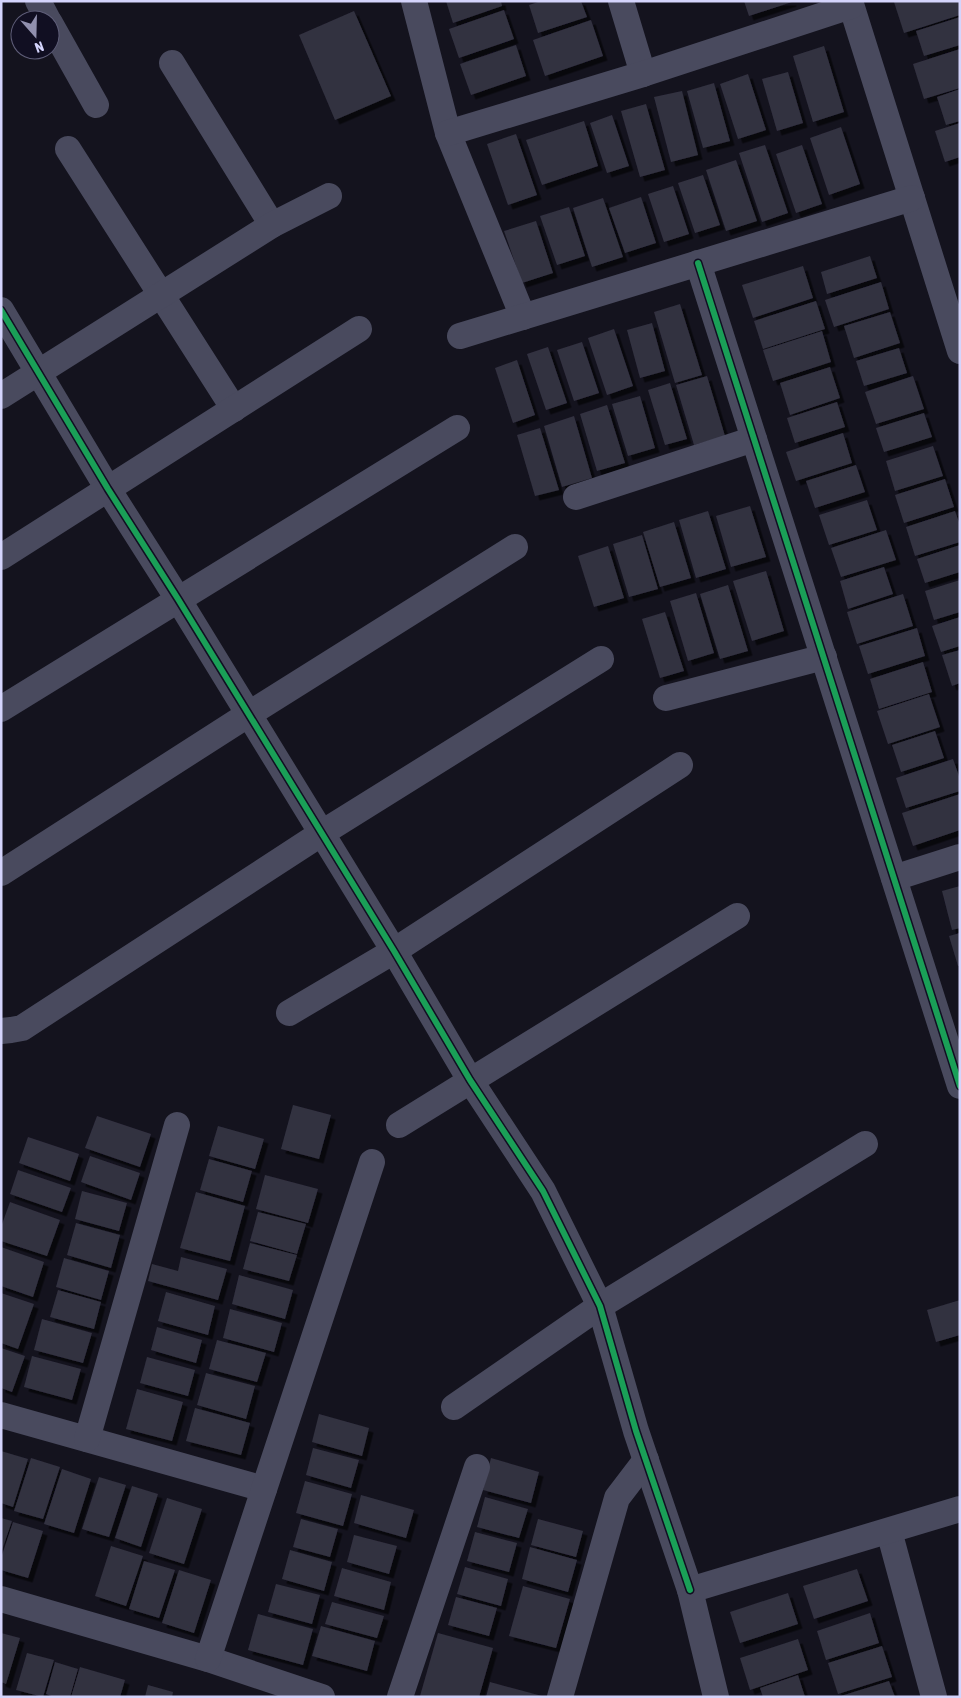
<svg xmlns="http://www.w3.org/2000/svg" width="961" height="1698" viewBox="0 0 961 1698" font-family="'Asap Condensed',sans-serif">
<defs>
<filter id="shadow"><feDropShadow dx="4.5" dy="4.5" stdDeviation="0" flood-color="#0009"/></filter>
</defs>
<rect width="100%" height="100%" fill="#14131e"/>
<!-- building -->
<g fill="#323140" filter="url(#shadow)">
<polygon points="446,1 501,1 502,6 453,23"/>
<polygon points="541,1 581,1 587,17 538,33 529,5"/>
<polygon points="744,1 792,1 792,2 749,16"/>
<polygon points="895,1 959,1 960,15 904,33 894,2"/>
<polygon points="504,10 514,39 459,58 449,29"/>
<polygon points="354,11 391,96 335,120 299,35"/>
<polygon points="960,17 960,45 924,56 916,31"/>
<polygon points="591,20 603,56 545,76 533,40"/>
<polygon points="516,45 526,76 471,95 460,64"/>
<polygon points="824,46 844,112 813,122 793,56"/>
<polygon points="960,49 960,88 924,99 913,64"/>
<polygon points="788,72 803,123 777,131 762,79"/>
<polygon points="748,74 766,130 738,139 720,84"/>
<polygon points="714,83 730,141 703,148 687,91"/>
<polygon points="960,89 960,121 946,125 937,97"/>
<polygon points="682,91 698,155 671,162 654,97"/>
<polygon points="646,104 665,170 640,177 621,111"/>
<polygon points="612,115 629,166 607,173 590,123"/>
<polygon points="584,121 598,166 542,185 526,140"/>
<polygon points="960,123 960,157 945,162 935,131"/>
<polygon points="841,127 860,184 829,195 810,138"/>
<polygon points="516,134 537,195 508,205 487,144"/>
<polygon points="765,145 788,213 762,222 739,153"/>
<polygon points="802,145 822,204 796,213 776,154"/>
<polygon points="736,160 757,221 726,231 706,170"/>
<polygon points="703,175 720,225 695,233 678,183"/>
<polygon points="673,186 689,234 664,242 648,194"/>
<polygon points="641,197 656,243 625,253 609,208"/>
<polygon points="603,198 623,257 592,267 573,208"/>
<polygon points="569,207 585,256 557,265 540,216"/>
<polygon points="536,221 553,273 522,283 504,231"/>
<polygon points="870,256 877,278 827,294 821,272"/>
<polygon points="803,266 813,298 753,318 742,285"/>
<polygon points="881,282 889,309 834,327 825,300"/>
<polygon points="816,301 825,329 763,349 754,321"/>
<polygon points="680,304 702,375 675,383 654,312"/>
<polygon points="890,312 900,343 854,358 844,326"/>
<polygon points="652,323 665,371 640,378 627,330"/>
<polygon points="614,329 633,386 607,395 588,338"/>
<polygon points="822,331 831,362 773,381 763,350"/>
<polygon points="582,342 599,393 574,401 557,350"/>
<polygon points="548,347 567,403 546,410 527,354"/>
<polygon points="899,348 907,373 864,386 856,361"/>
<polygon points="517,360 535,415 513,423 495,368"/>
<polygon points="830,367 840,398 790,415 780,383"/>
<polygon points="707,376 725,436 694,445 676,385"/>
<polygon points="913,376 924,409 876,424 865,392"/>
<polygon points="670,383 687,439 665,445 648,390"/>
<polygon points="640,396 655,448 628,456 612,404"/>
<polygon points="837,402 845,427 795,443 787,418"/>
<polygon points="607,405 625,463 597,471 580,414"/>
<polygon points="924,413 932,437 884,452 876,428"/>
<polygon points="574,416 592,478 562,487 544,426"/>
<polygon points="540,428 559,490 535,496 517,435"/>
<polygon points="843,433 852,463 796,481 786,452"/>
<polygon points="933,446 943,476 895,491 886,461"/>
<polygon points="856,465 865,492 815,508 806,481"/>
<polygon points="945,479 954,507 904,523 895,495"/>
<polygon points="867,500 877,530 829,545 819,515"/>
<polygon points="750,506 766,557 731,567 716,516"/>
<polygon points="708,511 726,569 696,578 679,520"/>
<polygon points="955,511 960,525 960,542 915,556 906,527"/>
<polygon points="674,522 691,578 660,587 643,532"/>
<polygon points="886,530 896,560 841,577 831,548"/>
<polygon points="642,535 658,589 629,597 613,544"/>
<polygon points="960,545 960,572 925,583 917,559"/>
<polygon points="608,546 624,598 594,607 578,556"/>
<polygon points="884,567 893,594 848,609 840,581"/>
<polygon points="766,571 784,631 752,641 733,581"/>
<polygon points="960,580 960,612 934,620 925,591"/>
<polygon points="728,585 748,651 720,659 700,594"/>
<polygon points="696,593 714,653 688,661 670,601"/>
<polygon points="903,594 913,626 857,644 847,612"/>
<polygon points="665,612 684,671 660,678 642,619"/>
<polygon points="960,617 960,646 941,652 932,626"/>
<polygon points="917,628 925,656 868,674 859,646"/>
<polygon points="960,650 960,683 952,686 942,655"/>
<polygon points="923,662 932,692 879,709 870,679"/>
<polygon points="929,694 940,727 888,744 877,711"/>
<polygon points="935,731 944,758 901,772 892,745"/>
<polygon points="953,759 960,779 960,791 906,808 896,778"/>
<polygon points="960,794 960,830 913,846 902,813"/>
<polygon points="960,886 960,928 952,930 942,891"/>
<polygon points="960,933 960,966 958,966 949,936"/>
<polygon points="293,1105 331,1115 319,1159 281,1149"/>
<polygon points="97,1116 151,1134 140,1167 85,1148"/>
<polygon points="218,1126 264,1139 255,1169 209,1156"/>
<polygon points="28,1137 79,1154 70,1181 19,1163"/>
<polygon points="90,1156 140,1173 131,1200 81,1182"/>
<polygon points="209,1159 252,1171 243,1202 200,1190"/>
<polygon points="18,1170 71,1188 62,1212 10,1194"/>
<polygon points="265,1175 318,1189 308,1223 256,1209"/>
<polygon points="82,1191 127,1203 119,1231 75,1219"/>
<polygon points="196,1192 245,1206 230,1261 180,1248"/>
<polygon points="10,1202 60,1220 47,1256 1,1241 1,1227"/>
<polygon points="258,1212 306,1224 297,1254 250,1241"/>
<polygon points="76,1223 120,1235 111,1268 67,1255"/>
<polygon points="250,1243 297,1255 289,1281 243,1269"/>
<polygon points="1,1247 44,1262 33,1297 1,1286"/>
<polygon points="181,1257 227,1269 218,1300 148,1281 152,1264 178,1271"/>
<polygon points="64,1258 109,1271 101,1300 56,1287"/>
<polygon points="239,1275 293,1290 285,1319 232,1304"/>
<polygon points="58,1290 101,1302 94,1329 50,1317"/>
<polygon points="166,1292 215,1306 208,1335 158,1321"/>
<polygon points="1,1293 34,1304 18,1349 1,1343"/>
<polygon points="960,1300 960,1335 936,1342 927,1310"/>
<polygon points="230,1309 282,1323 274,1352 223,1338"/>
<polygon points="42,1319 92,1333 83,1363 34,1350"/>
<polygon points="157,1327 202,1340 196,1363 151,1350"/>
<polygon points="217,1340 266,1353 257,1382 209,1369"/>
<polygon points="1,1348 25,1356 12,1392 1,1388"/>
<polygon points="32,1356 81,1369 72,1400 24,1387"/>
<polygon points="147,1357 195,1370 188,1396 140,1383"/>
<polygon points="206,1373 255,1386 246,1419 197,1405"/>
<polygon points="137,1389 183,1402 172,1441 126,1429"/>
<polygon points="195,1408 250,1423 241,1455 186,1441"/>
<polygon points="319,1414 369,1428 362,1456 312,1442"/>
<polygon points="313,1448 359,1460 351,1488 306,1475"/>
<polygon points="1,1451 28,1459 13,1507 1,1503"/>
<polygon points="31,1458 60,1467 43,1519 14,1511"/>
<polygon points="491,1458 539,1472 531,1503 483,1490"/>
<polygon points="62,1469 91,1479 74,1533 44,1524"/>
<polygon points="99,1477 126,1485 109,1537 82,1529"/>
<polygon points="305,1481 352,1494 343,1526 296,1513"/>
<polygon points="132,1486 158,1494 141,1547 115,1538"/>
<polygon points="361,1495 414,1510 406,1538 354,1523"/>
<polygon points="485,1497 528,1509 519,1538 477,1527"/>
<polygon points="167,1498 202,1509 184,1564 149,1553"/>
<polygon points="1,1518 12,1521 2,1550 1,1550"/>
<polygon points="301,1519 338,1529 330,1557 293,1547"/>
<polygon points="538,1519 583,1531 576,1557 531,1545"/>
<polygon points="13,1522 43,1531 28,1578 1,1570 1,1558"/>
<polygon points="475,1532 517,1543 509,1572 467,1561"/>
<polygon points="354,1535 397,1546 389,1574 347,1562"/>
<polygon points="111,1546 143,1556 126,1606 95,1596"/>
<polygon points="530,1547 577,1560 568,1592 522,1579"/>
<polygon points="290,1550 332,1562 324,1591 282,1579"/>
<polygon points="144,1561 175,1570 159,1618 129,1609"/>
<polygon points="465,1567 508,1579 501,1606 457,1594"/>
<polygon points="342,1568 391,1582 384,1610 334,1596"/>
<polygon points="857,1569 868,1601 814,1619 803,1586"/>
<polygon points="179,1570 211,1580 194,1633 162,1623"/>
<polygon points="276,1584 320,1595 312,1624 268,1612"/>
<polygon points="523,1586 570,1599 556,1648 509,1636"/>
<polygon points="788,1593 798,1624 740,1643 730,1612"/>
<polygon points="456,1597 497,1608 489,1636 448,1625"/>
<polygon points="332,1602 384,1616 377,1638 325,1624"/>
<polygon points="870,1613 879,1643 826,1660 817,1631"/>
<polygon points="258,1614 313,1629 303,1665 248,1650"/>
<polygon points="321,1626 375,1641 367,1671 312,1656"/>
<polygon points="1,1633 20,1638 6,1684 1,1682"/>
<polygon points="438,1633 493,1648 479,1697 420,1696"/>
<polygon points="798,1639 808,1670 750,1690 740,1658"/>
<polygon points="882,1646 892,1677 838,1694 828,1663"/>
<polygon points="27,1653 54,1660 43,1697 16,1690"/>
<polygon points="55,1662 78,1669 70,1697 54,1697 46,1694"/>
<polygon points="80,1667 125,1680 120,1697 71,1697"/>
<polygon points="798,1675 805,1697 763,1697 760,1688"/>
<polygon points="889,1681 895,1697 841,1697 841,1696"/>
<polygon points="490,1682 542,1696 542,1697 486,1697"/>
<polygon points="148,1685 173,1692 172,1697 145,1697"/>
</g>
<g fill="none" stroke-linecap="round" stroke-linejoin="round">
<!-- minor -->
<g stroke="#494a5e" stroke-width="26">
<polyline points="38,1 48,20"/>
<polyline points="414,1 448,133 523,317"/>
<polyline points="621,1 643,74"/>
<polyline points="850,1 960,351"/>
<polyline points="50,23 96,105"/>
<polyline points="172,63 272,225"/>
<polyline points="448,133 643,74 851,6"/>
<polyline points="68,149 234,409"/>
<polyline points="698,263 960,1086"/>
<polyline points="1,310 108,489 178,599 394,951 470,1080 543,1191 600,1306 636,1431 690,1590"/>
<polyline points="460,336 912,198"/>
<polyline points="1,396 272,225 329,196"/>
<polyline points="576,497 754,439"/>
<polyline points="1,557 359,329"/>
<polyline points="666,698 824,657"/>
<polyline points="1,709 457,428"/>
<polyline points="1,873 249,714 515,547"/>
<polyline points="894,878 960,857"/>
<polyline points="289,1013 394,951 680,765"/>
<polyline points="1,1031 11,1030 22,1028 322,833 601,659"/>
<polyline points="399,1125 737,916"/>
<polyline points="454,1407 600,1306 865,1144"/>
<polyline points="1,1415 264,1489"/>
<polyline points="87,1439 177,1125"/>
<polyline points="889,1531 934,1697"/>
<polyline points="1,1599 208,1659 322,1697"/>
<polyline points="208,1659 372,1162"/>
<polyline points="400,1697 477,1467"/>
<polyline points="560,1697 617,1498 646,1460"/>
<polyline points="716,1697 690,1590 960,1509"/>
</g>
<defs>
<g id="cycleway">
<polyline points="698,263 960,1086"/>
<polyline points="1,310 108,489 178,599 394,951 470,1080 543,1191 600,1306 636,1431 690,1590"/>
</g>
</defs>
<!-- cycleway casing -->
<use href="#cycleway" stroke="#110f22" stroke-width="9"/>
<!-- cycleway -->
<use href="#cycleway" stroke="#1a9f57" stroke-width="6"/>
</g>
<!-- border -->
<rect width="961" height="1698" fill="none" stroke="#d4d4fc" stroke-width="5"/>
<!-- north arrow -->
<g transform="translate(35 35) rotate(160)"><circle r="24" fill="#110f22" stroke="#5f5e79"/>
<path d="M0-4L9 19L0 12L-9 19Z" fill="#9190ae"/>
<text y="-8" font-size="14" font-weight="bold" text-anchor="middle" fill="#d4d4fc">N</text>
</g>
</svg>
